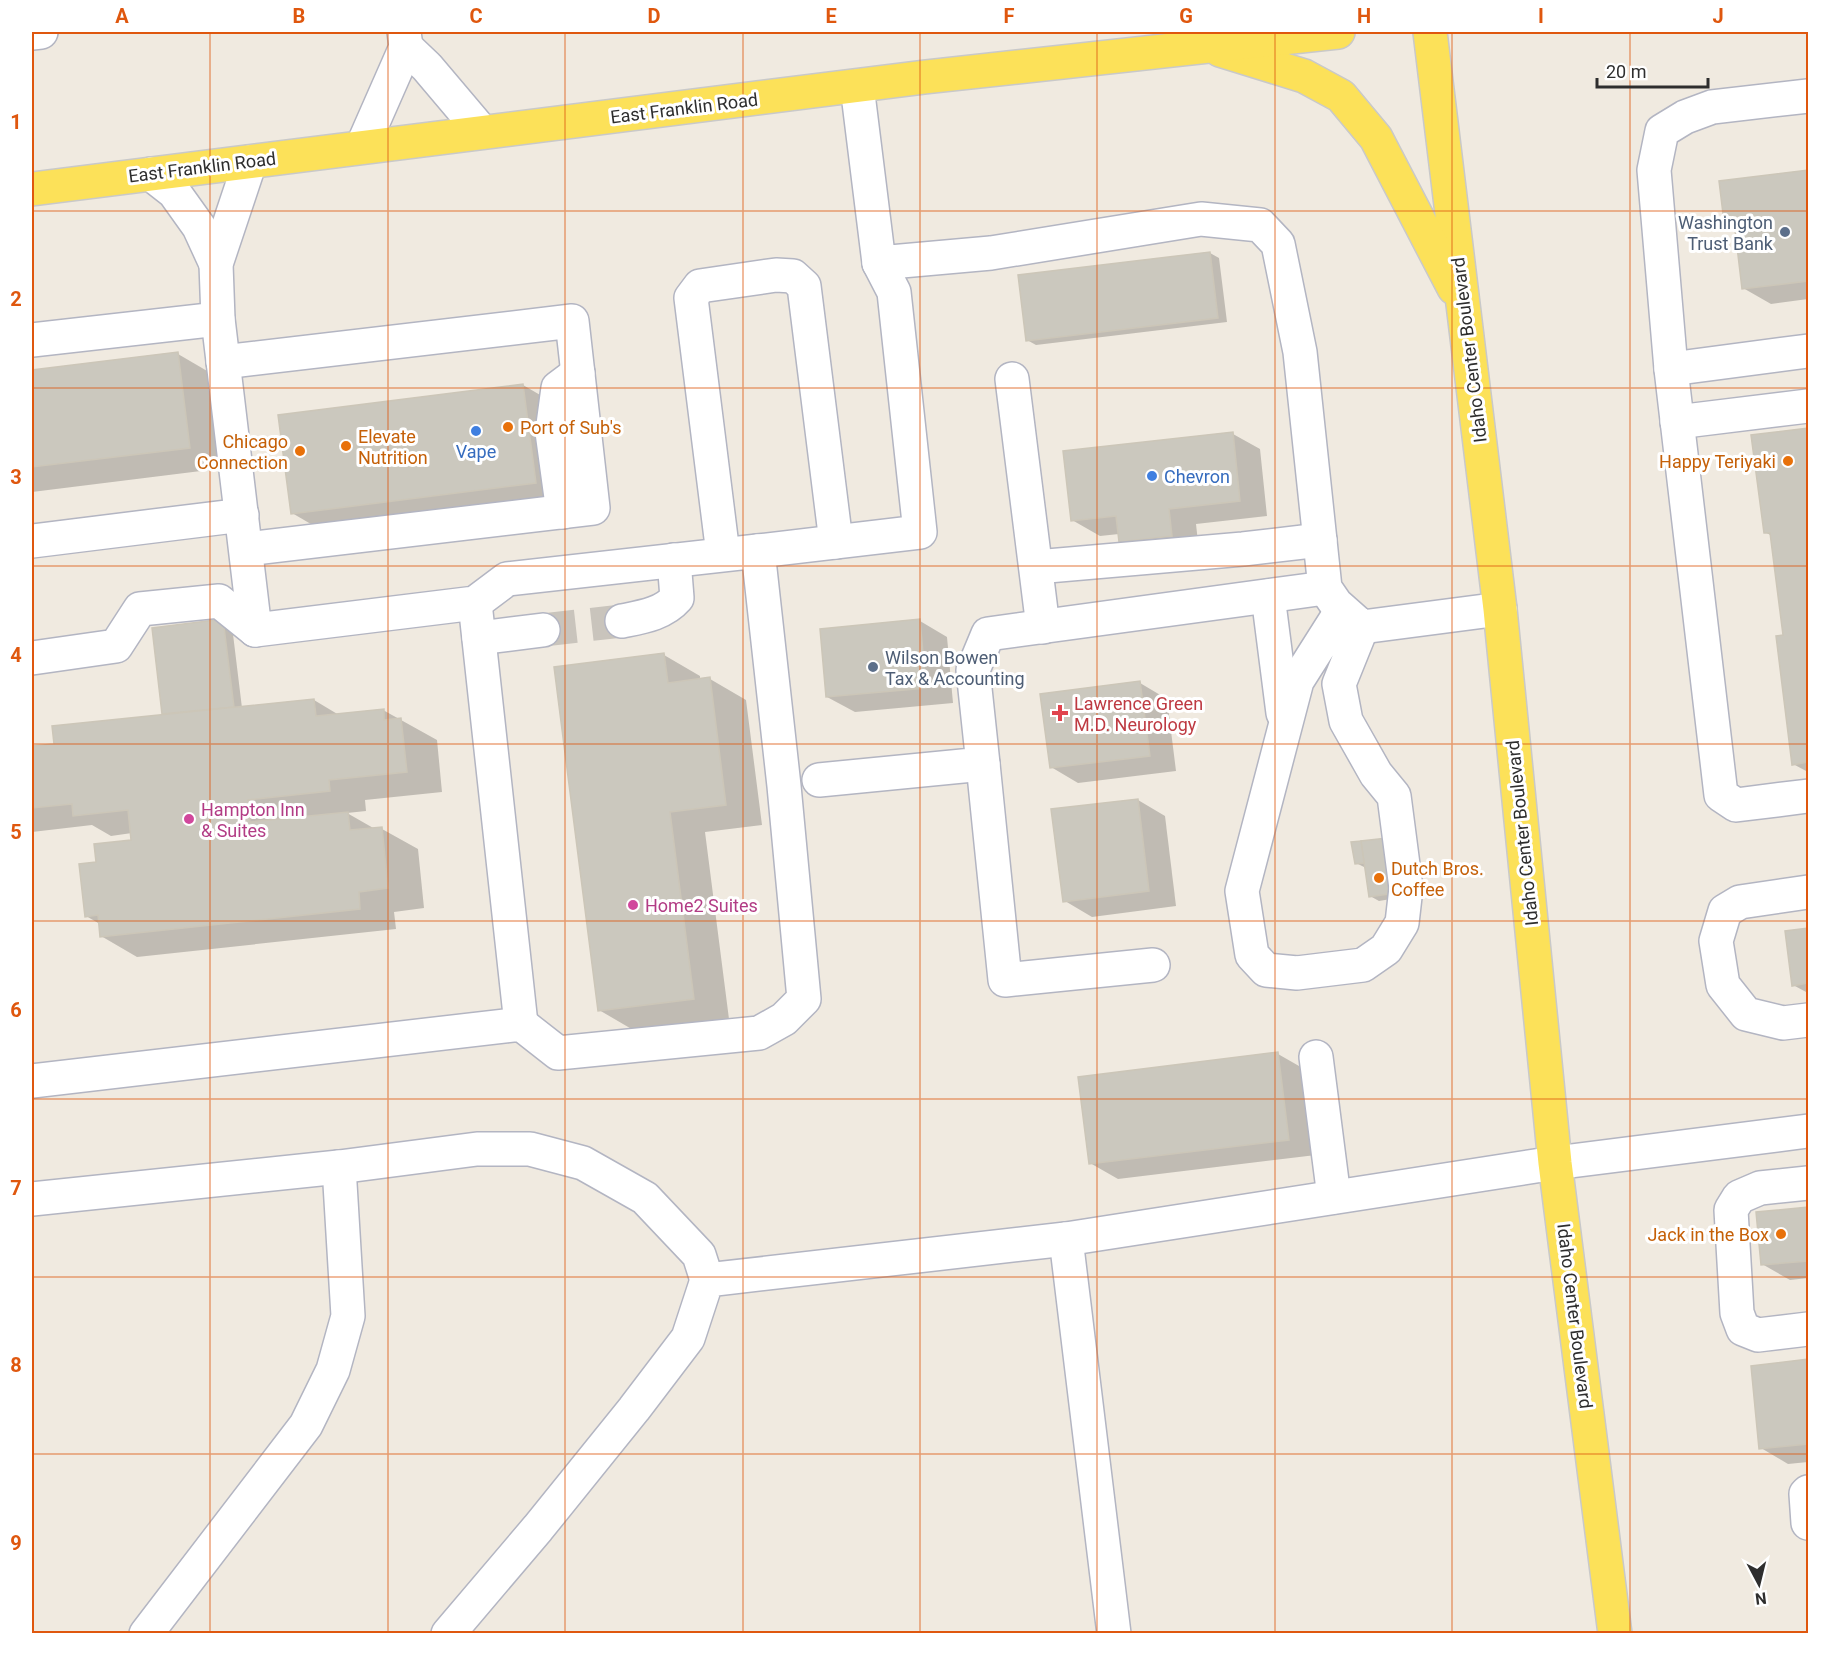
<svg xmlns="http://www.w3.org/2000/svg" width="1840" height="1665" viewBox="0 0 1840 1665" font-family="Roboto,sans-serif">
<rect width="100%" height="100%" fill="#f0eae0"/>
<!-- shadow -->
<g fill="#0003">
<polygon points="1808,172 1808,299 1771,304 1743,288 1736,227 1725,221 1720,182"/>
<polygon points="1210,253 1219,258 1227,322 1036,345 1027,340"/>
<polygon points="178,354 214,375 225,468 32,492 32,372"/>
<polygon points="523,385 559,406 571,503 328,534 292,513"/>
<polygon points="1808,430 1808,772 1793,764 1784,637 1772,536 1765,532 1753,437"/>
<polygon points="1233,434 1260,449 1267,516 1196,524 1199,551 1148,557 1120,541 1119,534 1100,536 1072,520"/>
<polygon points="223,621 232,626 242,708 314,700 339,715 383,710 437,740 442,792 365,800 366,811 347,813 375,829 382,829 418,849 424,908 394,912 396,929 137,957 101,936 100,924 86,916 97,864 133,842 132,833 111,836 92,825 32,832 32,748 56,745 167,716 163,713"/>
<polygon points="920,621 947,637 953,703 855,712 827,697"/>
<polygon points="664,655 700,676 700,680 710,679 746,700 762,825 705,832 729,1019 635,1031 599,1010"/>
<polygon points="1140,683 1167,699 1176,771 1078,783 1051,767"/>
<polygon points="1138,800 1165,816 1176,906 1092,917 1065,901"/>
<polygon points="1396,838 1403,897 1379,901 1370,896 1366,868 1356,863 1353,843"/>
<polygon points="1808,929 1808,993 1793,985 1786,932"/>
<polygon points="1278,1054 1306,1070 1316,1155 1118,1179 1090,1163"/>
<polygon points="1808,1209 1808,1278 1790,1280 1762,1264 1758,1214"/>
<polygon points="1808,1361 1808,1462 1788,1464 1761,1448 1752,1367"/>
</g>
<!-- building -->
<g fill="#cbc8be" stroke="#ccc6b8" stroke-width="1.5">
<polygon points="1808,170 1808,281 1742,289 1734,221 1724,222 1719,181"/>
<polygon points="1210,252 1218,318 1026,341 1018,275"/>
<polygon points="178,352 190,448 32,467 32,370"/>
<polygon points="523,384 536,483 291,514 278,415"/>
<polygon points="1808,428 1808,762 1792,765 1776,636 1783,635 1770,533 1764,533 1751,435"/>
<polygon points="1233,432 1240,501 1169,509 1172,536 1119,542 1116,516 1071,521 1063,451"/>
<polygon points="223,619 234,707 162,714 152,628"/>
<polygon points="920,619 926,688 826,697 820,629"/>
<polygon points="664,653 668,683 710,677 726,805 670,812 694,999 598,1011 554,667"/>
<polygon points="1140,681 1150,756 1050,768 1040,694"/>
<polygon points="314,699 316,716 384,709 384,720 401,718 407,772 329,780 330,791 248,800 250,822 348,812 350,830 382,827 388,888 359,892 360,909 100,937 98,915 85,917 79,864 96,862 94,844 131,840 128,810 73,816 72,804 32,808 32,746 54,744 52,726"/>
<polygon points="1138,799 1149,891 1063,902 1051,809"/>
<polygon points="1387,838 1395,893 1369,897 1361,841"/>
<polygon points="1361,841 1364,863 1355,864 1351,842"/>
<polygon points="1808,928 1808,983 1792,986 1785,931"/>
<polygon points="1278,1052 1289,1140 1089,1164 1078,1077"/>
<polygon points="1808,1207 1808,1261 1761,1265 1756,1212"/>
<polygon points="1808,1359 1808,1444 1759,1449 1751,1366"/>
</g>
<g fill="none" stroke-linecap="round" stroke-linejoin="round">
<!-- minor-tunnel -->
<polyline stroke="#c9c4bc" stroke-width="33" stroke-dasharray="33 16" stroke-linecap="butt" points="543,630 622,621"/>
<defs>
<g id="minor">
<polyline points="32,33 41,32"/>
<polyline points="406,47 427,67 482,132"/>
<polyline points="857,86 879,263 991,253 1201,219 1260,225 1278,244 1300,352 1325,588 1336,604 1362,627 1500,609"/>
<polyline points="1808,96 1712,107 1685,117 1662,131 1654,170 1671,369 1721,795 1736,805 1808,796"/>
<polyline points="362,147 406,47 404,32"/>
<polyline points="151,174 174,192 199,227 216,264"/>
<polyline points="32,340 218,319"/>
<polyline points="223,362 572,321 593,508 246,549"/>
<polyline points="1671,369 1808,351"/>
<polyline points="1012,379 1043,627"/>
<polyline points="1677,422 1808,406"/>
<polyline points="563,512 552,432 558,388 578,373"/>
<polyline points="32,541 242,515"/>
<polyline points="758,551 920,532 894,292 879,263"/>
<polyline points="723,554 691,298 700,286 776,275 793,276 804,286 836,542"/>
<polyline points="1036,567 1243,549 1320,540"/>
<polyline points="1268,596 1283,713"/>
<polyline points="475,603 521,1024"/>
<polyline points="1342,610 1297,681 1242,891 1252,955 1266,970 1297,973 1363,965 1386,949 1402,923 1406,888 1394,796 1376,774 1346,721 1339,684 1362,627"/>
<path d="M622 621C642 617 663 614 677 598L674 560"/>
<polyline points="479,638 543,630"/>
<polyline points="32,658 116,646 140,609 219,601 255,630"/>
<polyline points="983,764 1005,980 1153,965"/>
<polyline points="819,780 983,764 973,670 988,634 1325,588"/>
<polyline points="1808,892 1740,902 1725,911 1716,941 1723,985 1746,1014 1783,1023 1808,1020"/>
<polyline points="1316,1057 1334,1197"/>
<polyline points="32,1081 521,1024 558,1053 759,1033 784,1019 804,999 784,786 758,551 507,579 475,603 255,630 218,319 216,264 250,162"/>
<polyline points="1808,1183 1760,1188 1739,1197 1731,1210 1737,1313 1743,1329 1758,1335 1808,1329"/>
<polyline points="32,1199 339,1167 477,1149 530,1149 583,1163 645,1198 699,1255 707,1280"/>
<polyline points="1066,1239 1114,1634"/>
<polyline points="1808,1492 1806,1494 1808,1523"/>
<polyline points="146,1634 306,1425 333,1370 348,1316 339,1167"/>
<polyline points="448,1634 538,1528 634,1409 688,1338 707,1280 1066,1239 1555,1163 1808,1131"/>
</g>
<g id="major">
<polyline points="1430,32 1500,609 1555,1163 1615,1634"/>
<polyline points="1220,50 1304,76 1341,96 1376,138 1454,288"/>
<polyline points="32,189 925,77 1338,32"/>
</g>
</defs>
<!-- minor casing -->
<use href="#minor" stroke="#b3b5c2" stroke-width="36"/>
<!-- major casing -->
<use href="#major" stroke="#c9c9c9" stroke-width="36"/>
<!-- minor -->
<use href="#minor" stroke="#fff" stroke-width="33"/>
<!-- major -->
<use href="#major" stroke="#fce159" stroke-width="33"/>
</g>
<!-- grid -->
<path fill="none" stroke="#df570e" stroke-width="1.5" stroke-opacity="0.55" d="M210 32V1634M388 32V1634M565 32V1634M743 32V1634M920 32V1634M1097 32V1634M1275 32V1634M1452 32V1634M1630 32V1634M32 211H1808M32 388H1808M32 566H1808M32 744H1808M32 921H1808M32 1099H1808M32 1277H1808M32 1454H1808"/>
<!-- markers -->
<g fill="#5c6f8a" stroke="#fff" stroke-width="2">
<circle cx="1785" cy="232" r="6"/>
<circle cx="873" cy="667" r="6"/>
</g>
<g fill="#e8710a" stroke="#fff" stroke-width="2">
<circle cx="508" cy="427" r="6"/>
<circle cx="346" cy="446" r="6"/>
<circle cx="300" cy="451" r="6"/>
<circle cx="1788" cy="461" r="6"/>
<circle cx="1379" cy="878" r="6"/>
<circle cx="1781" cy="1234" r="6"/>
</g>
<g fill="#3f7fe0" stroke="#fff" stroke-width="2">
<circle cx="476" cy="431" r="6"/>
<circle cx="1152" cy="476" r="6"/>
</g>
<path fill="#e0444e" stroke="#fff" stroke-width="2" d="M1057 704h6v6h6v6h-6v6h-6v-6h-6v-6h6z"/>
<g fill="#d1479c" stroke="#fff" stroke-width="2">
<circle cx="189" cy="819" r="6"/>
<circle cx="633" cy="905" r="6"/>
</g>
<g text-anchor="middle" dominant-baseline="central" stroke-width="6" stroke-linejoin="round" paint-order="stroke">
<!-- street labels -->
<g font-size="18" fill="#2e2e2e" stroke="#fff">
<text transform="translate(684 108) rotate(-7)">East Franklin Road</text>
<text transform="translate(202 167) rotate(-7)">East Franklin Road</text>
<text transform="translate(1469 350) rotate(-97)">Idaho Center Boulevard</text>
<text transform="translate(1522 833) rotate(-96)">Idaho Center Boulevard</text>
<text transform="translate(1575 1316) rotate(83)">Idaho Center Boulevard</text>
</g>
<!-- service labels -->
<g font-size="18" fill="#4e5e75" stroke="#fff" text-anchor="end">
<text x="1773" y="222">Washington<tspan x="1773" dy="21">Trust Bank</tspan></text>
<text x="885" y="657" text-anchor="start">Wilson Bowen<tspan x="885" dy="21">Tax &amp; Accounting</tspan></text>
</g>
<!-- food labels -->
<g font-size="18" fill="#c56008" stroke="#fff" text-anchor="start">
<text x="520" y="427">Port of Sub's</text>
<text x="358" y="436">Elevate<tspan x="358" dy="21">Nutrition</tspan></text>
<text x="288" y="441" text-anchor="end">Chicago<tspan x="288" dy="21">Connection</tspan></text>
<text x="1776" y="461" text-anchor="end">Happy Teriyaki</text>
<text x="1391" y="868">Dutch Bros.<tspan x="1391" dy="21">Coffee</tspan></text>
<text x="1769" y="1234" text-anchor="end">Jack in the Box</text>
</g>
<!-- shop labels -->
<g font-size="18" fill="#366cbe" stroke="#fff">
<text x="476" y="451">Vape</text>
<text x="1164" y="476" text-anchor="start">Chevron</text>
</g>
<!-- health labels -->
<g font-size="18" fill="#be3a42" stroke="#fff" text-anchor="start">
<text x="1074" y="703">Lawrence Green<tspan x="1074" dy="21">M.D. Neurology</tspan></text>
</g>
<!-- hotel labels -->
<g font-size="18" fill="#b23c85" stroke="#fff" text-anchor="start">
<text x="201" y="809">Hampton Inn<tspan x="201" dy="21">&amp; Suites</tspan></text>
<text x="645" y="905">Home2 Suites</text>
</g>
</g>
<!-- border -->
<rect width="1840" height="1665" fill="none" stroke="#ffffff" stroke-width="66"/>
<!-- north arrow -->
<g transform="translate(1759 1584) rotate(173)" stroke="#ffffff" stroke-width="4.5" paint-order="stroke">
<path d="M0-4.5L10 22L0 15L-10 22Z" fill="#2e2e2e"/>
<text y="-9" font-size="16" font-weight="bold" text-anchor="middle" fill="#2e2e2e">N</text>
</g>
<!-- scale -->
<path d="M1597 78v9h111v-9" fill="none" stroke="#2e2e2e" stroke-width="3"/>
<text x="1606" y="78" font-size="18" fill="#2e2e2e" stroke="#ffffff" stroke-width="4.5" paint-order="stroke">20 m</text>
<rect x="33" y="33" width="1774" height="1599" fill="none" stroke="#df570e" stroke-width="2"/>
<g font-size="20" text-anchor="middle" font-weight="bold" fill="#df570e">
<text x="122" y="23">A</text>
<text x="299" y="23">B</text>
<text x="476" y="23">C</text>
<text x="654" y="23">D</text>
<text x="831" y="23">E</text>
<text x="1009" y="23">F</text>
<text x="1186" y="23">G</text>
<text x="1364" y="23">H</text>
<text x="1541" y="23">I</text>
<text x="1718" y="23">J</text>
<text x="16" y="129">1</text>
<text x="16" y="306">2</text>
<text x="16" y="484">3</text>
<text x="16" y="662">4</text>
<text x="16" y="839">5</text>
<text x="16" y="1017">6</text>
<text x="16" y="1195">7</text>
<text x="16" y="1372">8</text>
<text x="16" y="1550">9</text>
</g>
</svg>
